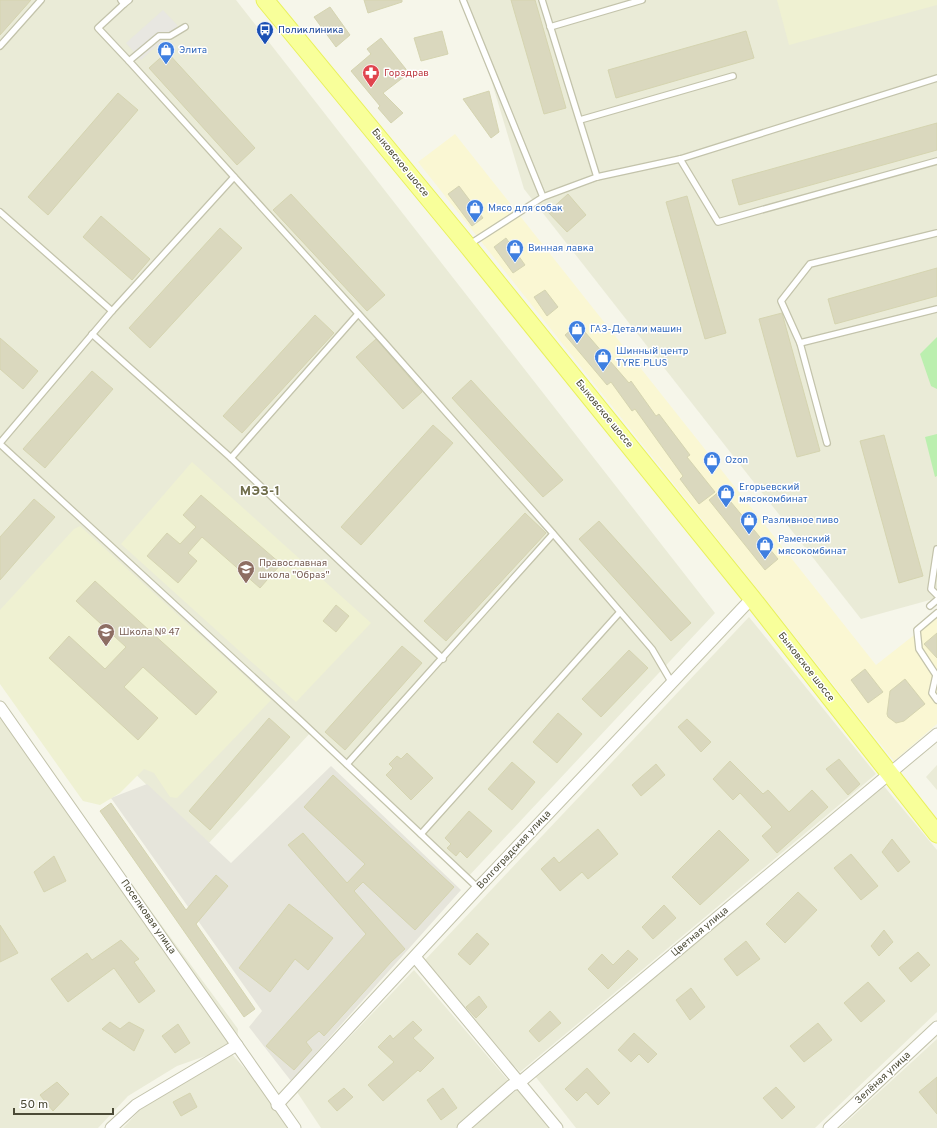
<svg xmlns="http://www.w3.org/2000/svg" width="937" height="1128" viewBox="0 0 937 1128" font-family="Overpass,sans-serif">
<rect width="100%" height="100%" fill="#f6f6ea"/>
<!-- residential -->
<g fill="#eaebd7">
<polygon points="0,0 236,0 715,613 466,879 311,732 208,844 125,764 0,671"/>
<polygon points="467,0 937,0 937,598 861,619 524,189"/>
<polygon points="749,617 876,774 520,1072 482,1033 424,961"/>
<polygon points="0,706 238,1029 237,1045 177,1066 128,1096 98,1128 0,1128"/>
<polygon points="937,765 937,790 926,777"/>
<polygon points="883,785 937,850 937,1012 815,1128 576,1128 535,1076"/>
<polygon points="414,970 512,1085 456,1128 321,1128 297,1092"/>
<polygon points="937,1039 937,1128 840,1128"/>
<polygon points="230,1052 277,1105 290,1128 123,1128 140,1110"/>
<polygon points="524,1084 558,1128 471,1128"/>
</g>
<!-- commercial -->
<polygon fill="#faf7d3" points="455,134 876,665 937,617 937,724 894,761 418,162"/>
<!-- industrial -->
<polygon fill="#e6e5db" points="331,766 461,890 291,1081 249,1027 262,1011 111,798 147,784 231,863"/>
<!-- education -->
<g fill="#eff1d2">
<polygon points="777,0 937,0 937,5 789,45"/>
<polygon points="192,462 371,623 296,702 121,544"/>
<polygon points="80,526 271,700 177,798 170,797 154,773 144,769 120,793 100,805 83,801 0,684 0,610 74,529"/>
</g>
<!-- green -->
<g fill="#bbefaf">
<polygon points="937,337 937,389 931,386 920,354"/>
<polygon points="937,434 937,476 935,477 925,437"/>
</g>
<!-- parking -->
<polygon fill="#e8e7e1" points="163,10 178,26 141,60 126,43"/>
<!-- building -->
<g fill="#dad8be" stroke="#d5d4b0">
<polygon points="0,0 31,0 0,35"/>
<polygon points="364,0 402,0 402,2 368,13"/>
<polygon points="511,0 535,0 566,108 544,114"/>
<polygon points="330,7 350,35 336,47 314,17"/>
<polygon points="442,31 448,54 421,61 414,38"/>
<polygon points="746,31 754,58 616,98 608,70"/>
<polygon points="381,38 409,73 383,93 403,113 391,123 378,108 380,106 351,71 371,54 367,49"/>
<polygon points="167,52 255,148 237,165 149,68"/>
<polygon points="489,91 499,132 491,138 463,99"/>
<polygon points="118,93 138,110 48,215 28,197"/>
<polygon points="937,123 937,150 739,205 732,180"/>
<polygon points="459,186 483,218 472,226 448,194"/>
<polygon points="291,194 385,295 367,311 273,210"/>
<polygon points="568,194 586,215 567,232 548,212"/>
<polygon points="687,196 726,333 705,339 666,202"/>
<polygon points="101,216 150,259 132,280 83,237"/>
<polygon points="220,228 242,248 150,348 129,328"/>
<polygon points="506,238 525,265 513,273 494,247"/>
<polygon points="937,268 937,296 835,324 828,299"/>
<polygon points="545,290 558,307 547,316 534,297"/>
<polygon points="782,313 820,451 797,457 759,319"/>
<polygon points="315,315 334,333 242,433 223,416"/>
<polygon points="578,324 629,383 631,381 656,416 659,414 690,455 687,457 715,492 699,504 680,479 683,476 635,409 632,411 611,382 607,385 565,335"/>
<polygon points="0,338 38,371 23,389 0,369"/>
<polygon points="376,339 422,392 403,409 356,357"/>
<polygon points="92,371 113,389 45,468 23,449"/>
<polygon points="471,380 563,480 543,497 452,398"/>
<polygon points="433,425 453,443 361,545 341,527"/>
<polygon points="884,435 923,576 899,583 860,441"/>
<polygon points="721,490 778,559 765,570 709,500"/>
<polygon points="201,495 281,564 260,588 202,537 188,553 197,561 178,583 147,556 167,533 180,544 196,527 183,515"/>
<polygon points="34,499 55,517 0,580 0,537"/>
<polygon points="525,513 546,533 446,641 424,621"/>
<polygon points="599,521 691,623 671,641 579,539"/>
<polygon points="95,581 217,692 196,715 143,667 124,687 158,718 138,740 49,658 69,636 105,669 126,647 76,601"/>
<polygon points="336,605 349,616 336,632 323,621"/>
<polygon points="937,633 937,658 924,644"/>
<polygon points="402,646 422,663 345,750 325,732"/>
<polygon points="629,650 648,668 601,717 582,699"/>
<polygon points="865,669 883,692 868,703 851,680"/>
<polygon points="905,679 925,704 904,721 896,723 888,717 887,714 890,691"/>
<polygon points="558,713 582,734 557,763 533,742"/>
<polygon points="269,718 290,737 210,830 189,811"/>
<polygon points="687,719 711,742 701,752 678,727"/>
<polygon points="407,753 433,778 411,800 386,775 393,768 389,764 397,756 401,759"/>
<polygon points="839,759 860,784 848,795 826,769"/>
<polygon points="730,761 763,794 768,790 789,812 812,790 828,807 777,853 762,836 772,827 740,793 733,800 713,779"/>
<polygon points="512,762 535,782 512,810 488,789"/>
<polygon points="656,764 665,775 641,796 632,785"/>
<polygon points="333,775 454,887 415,930 363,882 354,891 405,949 391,962 324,1036 319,1031 306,1042 312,1050 294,1070 266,1046 366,934 288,845 303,833 347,883 365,864 304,807"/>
<polygon points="111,803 186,910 216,875 228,886 196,924 255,1009 244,1017 100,811"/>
<polygon points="469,811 492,831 467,858 460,851 456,856 447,848 451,844 445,838"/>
<polygon points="598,829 618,854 588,879 582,872 560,891 541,869 554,857 559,863"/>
<polygon points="719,830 749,860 700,905 672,877"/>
<polygon points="892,839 910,862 898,872 882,852"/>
<polygon points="851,854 878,886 861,900 834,868"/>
<polygon points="54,856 66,881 44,892 34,872"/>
<polygon points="798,892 817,910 785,943 766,924"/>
<polygon points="289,904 333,938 308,970 295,959 270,992 239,968"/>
<polygon points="664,905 676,918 653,939 642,927"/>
<polygon points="0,925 18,953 0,962"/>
<polygon points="884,930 893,942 879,956 871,946"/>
<polygon points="477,933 489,944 470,965 458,954"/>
<polygon points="121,940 139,959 134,962 155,991 139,1003 114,968 68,1002 51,979 87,953 92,960"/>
<polygon points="746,941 760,959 737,976 724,959"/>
<polygon points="628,950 638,959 608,989 588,969 602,954 613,965"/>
<polygon points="918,952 930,965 911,982 899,968"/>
<polygon points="868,982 885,1001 861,1022 844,1003"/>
<polygon points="691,988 705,1007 690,1020 676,1000"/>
<polygon points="479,996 487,1007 476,1018 466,1007"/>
<polygon points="550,1011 561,1023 539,1042 529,1031"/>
<polygon points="413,1021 422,1030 413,1038 434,1058 420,1072 418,1070 383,1101 368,1085 394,1062 378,1047 390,1035 393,1039"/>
<polygon points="110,1022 120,1029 129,1022 144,1030 134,1051 102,1029"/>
<polygon points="818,1023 832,1040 804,1062 790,1046"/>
<polygon points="178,1024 190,1043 175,1053 162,1036"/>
<polygon points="634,1033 657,1054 648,1063 639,1054 631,1062 618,1050"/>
<polygon points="587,1068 610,1093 598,1105 586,1092 577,1101 565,1089"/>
<polygon points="937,1077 937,1114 919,1092"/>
<polygon points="57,1082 69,1094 53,1111 40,1095"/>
<polygon points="776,1087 795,1107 782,1119 763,1098"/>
<polygon points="344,1088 353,1097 337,1111 328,1101"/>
<polygon points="443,1088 457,1108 441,1120 427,1100"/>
<polygon points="190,1093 197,1107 181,1116 173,1102"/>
</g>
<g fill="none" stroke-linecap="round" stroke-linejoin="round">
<defs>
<g id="service">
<polyline points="121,0 124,4 129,0"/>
<polyline points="463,0 543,197 470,244"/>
<polyline points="542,0 597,177"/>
<polyline points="124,4 98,28 129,61 383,341 550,530 652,649 672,683"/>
<polyline points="550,27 642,0"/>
<polyline points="0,46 41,0"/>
<polyline points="129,61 159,36 170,36 185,27"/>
<polyline points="580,120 733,76"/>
<polyline points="680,159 718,222 937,161"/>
<polyline points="543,197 597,177 680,159 937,78"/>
<polyline points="0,212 112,311"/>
<polyline points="92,334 231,458 443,659"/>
<polyline points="800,343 937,309"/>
<polyline points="0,443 112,311 234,177"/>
<polyline points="827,443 800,343 781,301 810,264 937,233"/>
<polyline points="0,444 301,721 478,888"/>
<polyline points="231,458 358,314"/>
<polyline points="937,549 931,589 937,595"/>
<polyline points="930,606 937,600"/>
<polyline points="937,613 917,630 919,649 936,675 932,693 937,700"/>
<polyline points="347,764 553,534"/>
<polyline points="421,834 620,612"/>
</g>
<g id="minor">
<polyline points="0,707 295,1128"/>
<polyline points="415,957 557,1128"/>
<polyline points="277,1105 478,888 752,598"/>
<polyline points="111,1128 136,1105 237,1045"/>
<polyline points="463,1128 512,1085 519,1083 937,734"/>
<polyline points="829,1128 937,1027"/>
</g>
<polyline id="primary" points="265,0 467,245 752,598 937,834"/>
</defs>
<!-- service casing -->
<use href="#service" stroke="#c3c3ab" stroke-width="8"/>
<!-- minor casing -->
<use href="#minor" stroke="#c3c3ab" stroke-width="13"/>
<!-- primary casing -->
<use href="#primary" stroke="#e9f15d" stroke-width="19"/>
<!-- service -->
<use href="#service" stroke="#fff" stroke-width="5.5"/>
<!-- minor -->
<use href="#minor" stroke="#fff" stroke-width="11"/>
<!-- primary -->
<use href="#primary" stroke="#f8ff9a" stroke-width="17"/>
</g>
<!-- icons -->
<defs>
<symbol id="bus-pin" viewBox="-11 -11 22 30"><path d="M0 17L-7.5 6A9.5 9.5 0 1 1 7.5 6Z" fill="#1a4fb4" stroke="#fff"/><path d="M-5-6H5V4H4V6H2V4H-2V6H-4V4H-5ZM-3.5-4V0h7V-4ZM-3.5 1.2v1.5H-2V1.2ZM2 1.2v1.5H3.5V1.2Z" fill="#fff"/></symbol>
<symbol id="shop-pin" viewBox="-11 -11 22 30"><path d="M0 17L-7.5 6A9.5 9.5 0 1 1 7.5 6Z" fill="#3f7fe0" stroke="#fff"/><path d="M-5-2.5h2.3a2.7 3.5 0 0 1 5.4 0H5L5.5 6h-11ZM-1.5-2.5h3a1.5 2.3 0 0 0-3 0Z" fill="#fff"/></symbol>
<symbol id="pharmacy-pin" viewBox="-11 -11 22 30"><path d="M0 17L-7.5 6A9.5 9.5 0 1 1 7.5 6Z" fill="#e0444e" stroke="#fff"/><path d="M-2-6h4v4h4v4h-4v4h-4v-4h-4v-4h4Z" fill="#fff"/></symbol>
<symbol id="school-pin" viewBox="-11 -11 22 30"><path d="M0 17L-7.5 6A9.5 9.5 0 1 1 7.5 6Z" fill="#8d6e63" stroke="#fff"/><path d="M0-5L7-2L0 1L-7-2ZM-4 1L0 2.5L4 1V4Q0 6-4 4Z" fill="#fff"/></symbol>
</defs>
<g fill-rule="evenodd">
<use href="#bus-pin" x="255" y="20" width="20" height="27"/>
<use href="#shop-pin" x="156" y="40" width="20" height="27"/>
<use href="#pharmacy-pin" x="361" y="63" width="20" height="27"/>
<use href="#shop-pin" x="465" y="198" width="20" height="27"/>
<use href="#shop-pin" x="505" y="238" width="20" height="27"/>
<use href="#shop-pin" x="567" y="319" width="20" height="27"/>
<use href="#shop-pin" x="593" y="347" width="20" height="27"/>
<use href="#shop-pin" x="702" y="450" width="20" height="27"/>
<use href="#shop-pin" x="716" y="483" width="20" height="27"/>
<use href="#shop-pin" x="739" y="510" width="20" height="27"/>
<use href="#shop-pin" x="755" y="535" width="20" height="27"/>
<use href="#school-pin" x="236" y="559" width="20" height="27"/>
<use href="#school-pin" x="96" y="622" width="20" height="27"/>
</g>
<g text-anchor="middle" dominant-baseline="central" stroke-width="3" stroke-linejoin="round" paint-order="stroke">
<!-- transit labels -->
<g font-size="10" fill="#164399" stroke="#fff" text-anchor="start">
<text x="278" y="30">Поликлиника</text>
</g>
<!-- shop labels -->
<g font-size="10" fill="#366cbe" stroke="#fff" text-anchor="start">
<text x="179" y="50">Элита</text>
<text x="488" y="208">Мясо для собак</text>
<text x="528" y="248">Винная лавка</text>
<text x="590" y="329">ГАЗ-Детали машин</text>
<text x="616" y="351">Шинный центр<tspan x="616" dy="12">TYRE PLUS</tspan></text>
<text x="725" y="460">Ozon</text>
<text x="739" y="487">Егорьевский<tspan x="739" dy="12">мясокомбинат</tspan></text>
<text x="762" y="520">Разливное пиво</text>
<text x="778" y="539">Раменский<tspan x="778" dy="12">мясокомбинат</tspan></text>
</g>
<!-- health labels -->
<g font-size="10" fill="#be3a42" stroke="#fff" text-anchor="start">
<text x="384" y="73">Горздрав</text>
</g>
<!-- street labels -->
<g font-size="10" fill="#4c4b37" stroke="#fff">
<text transform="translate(400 163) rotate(51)">Быковское шоссе</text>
<text transform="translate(604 414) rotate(51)">Быковское шоссе</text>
<text transform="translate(806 667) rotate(52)">Быковское шоссе</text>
<text transform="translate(514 850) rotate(-47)">Волгоградская улица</text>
<text transform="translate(148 917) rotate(55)">Поселковая улица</text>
<text transform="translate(700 932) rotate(-40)">Цветная улица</text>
<text transform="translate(883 1078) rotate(-43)">Зелёная улица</text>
</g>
<!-- education labels -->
<g font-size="10" fill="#785e54" stroke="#fff" text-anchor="start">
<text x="259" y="563">Православная<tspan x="259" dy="12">школа "Образ"</tspan></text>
<text x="119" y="632">Школа № 47</text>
</g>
<!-- district labels -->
<g font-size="14" font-weight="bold" fill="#706e4c" stroke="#fff">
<text x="260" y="491">МЭЗ-1</text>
</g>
</g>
<!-- scale -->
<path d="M14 1108v6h99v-6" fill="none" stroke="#4c4b37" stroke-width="2"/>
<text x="20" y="1108" font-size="12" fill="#4c4b37" stroke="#ffffff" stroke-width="3" paint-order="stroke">50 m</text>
</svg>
